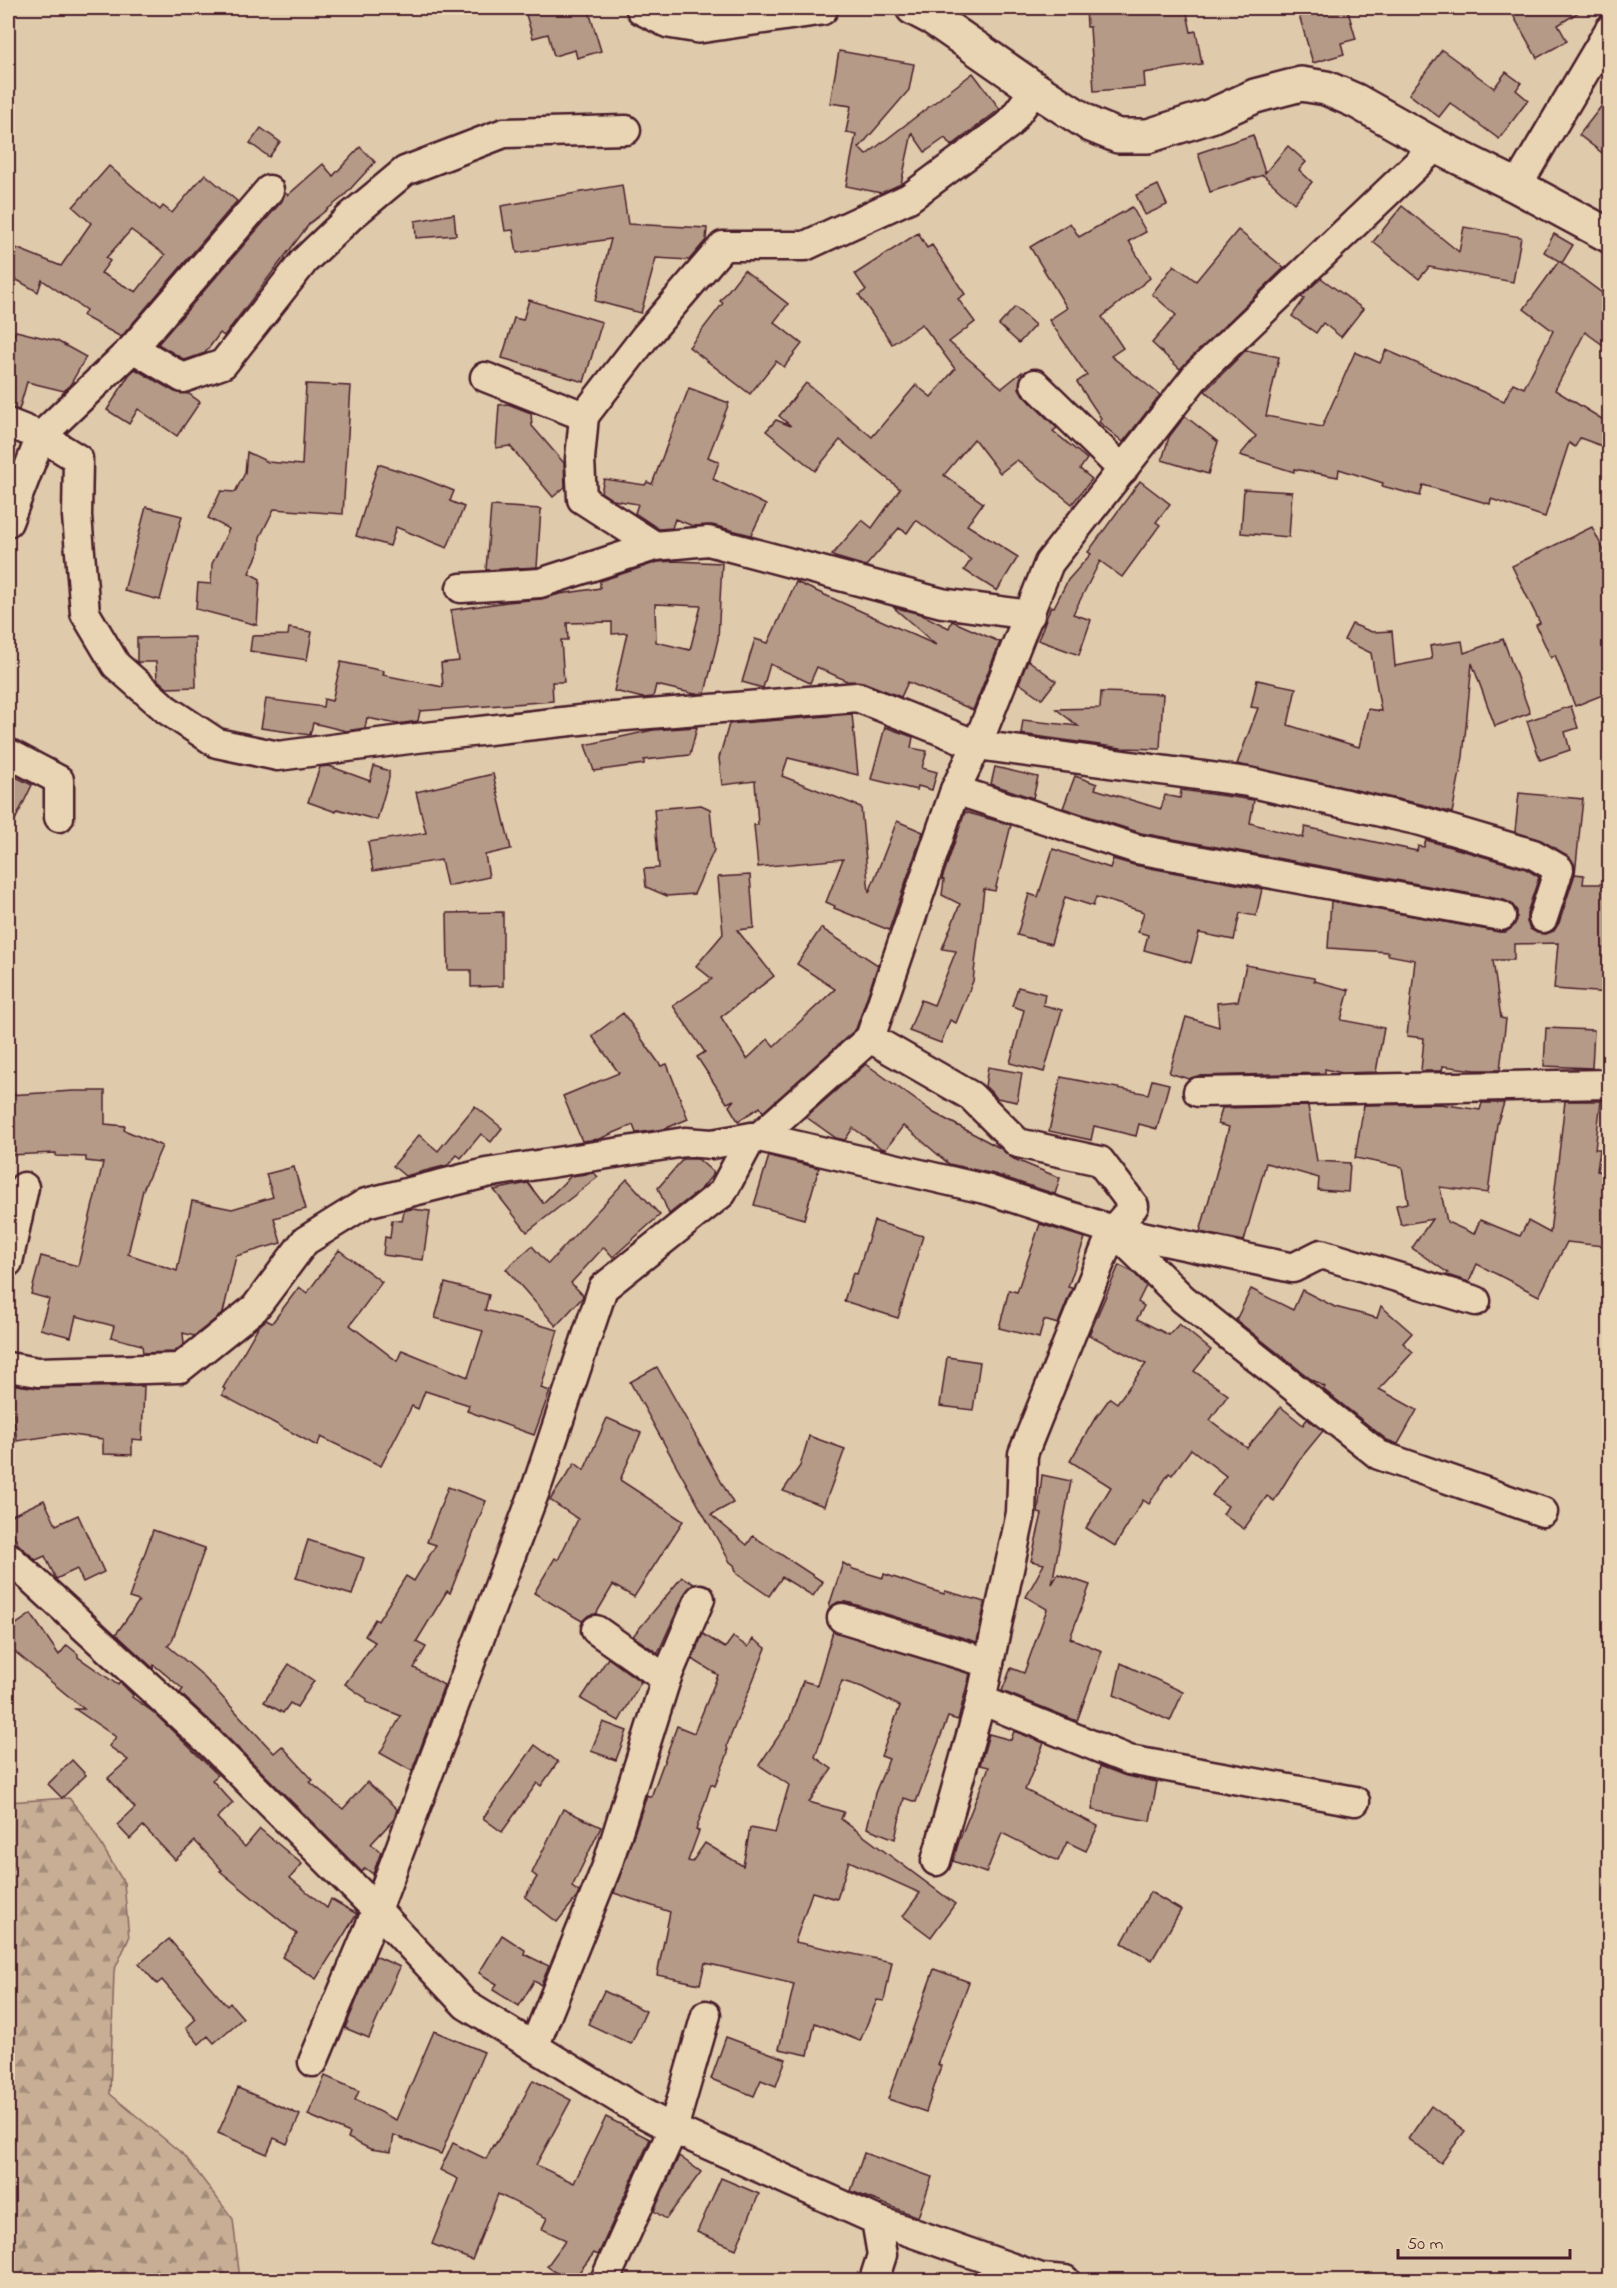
<svg xmlns="http://www.w3.org/2000/svg" width="1617" height="2288" viewBox="0 0 1617 2288" font-family="'Indie Flower',sans-serif">
<defs>
<pattern id="forest-firs" width="22" height="20" patternUnits="userSpaceOnUse" patternTransform="scale(1.5)"><rect width="22" height="20" fill="#c7ae95"/><path d="M5 1l3.5 6h-7zM16 11l3.5 6h-7z" fill="#a48d7a"/></pattern>
</defs>
<rect width="100%" height="100%" fill="#dfcaab"/>
<filter id="ink" filterUnits="userSpaceOnUse"><feTurbulence type="fractalNoise" baseFrequency=".0167" numOctaves="2"/><feDisplacementMap in="SourceGraphic" scale="12" xChannelSelector="R" yChannelSelector="G"/><feConvolveMatrix kernelMatrix="1 2 1 2 8 2 1 2 1" color-interpolation-filters="sRGB"/></filter>
<g filter="url(#ink)">
<!-- forest -->
<polygon fill="url(#forest-firs)" stroke="#886660" stroke-width="1.5" points="69,1798 88,1822 124,1883 129,1938 114,1971 110,2094 185,2156 233,2219 240,2280 8,2280 8,1802"/>
<!-- building -->
<g fill="#b59a87" stroke="#4a1f2b" stroke-width="1.5" fill-rule="evenodd">
<polygon points="524,8 588,8 601,51 577,58 575,50 554,56 548,34 533,38"/>
<polygon points="1086,8 1186,8 1191,32 1196,31 1202,64 1144,73 1145,87 1094,91 1090,27 1087,27"/>
<polygon points="1297,8 1347,8 1356,39 1341,43 1344,54 1313,63"/>
<polygon points="1509,8 1585,8 1558,25 1567,41 1537,58"/>
<polygon points="1442,50 1494,88 1506,72 1521,83 1516,90 1528,100 1499,139 1450,103 1439,117 1409,94"/>
<polygon points="839,51 914,64 909,90 859,148 866,155 973,73 1000,109 951,146 945,138 925,152 912,133 901,184 881,193 846,186 856,134 846,132 851,106 830,103"/>
<polygon points="1610,95 1610,159 1579,135"/>
<polygon points="261,128 280,142 269,157 250,143"/>
<polygon points="1253,135 1265,173 1288,146 1306,162 1299,170 1312,182 1294,203 1263,175 1210,192 1198,153"/>
<polygon points="360,147 375,162 343,197 310,223 224,336 220,333 205,353 185,360 158,344 282,201 285,193 288,195 323,164 333,176"/>
<path d="M109 166 160 210 163 206 172 213 205 174 237 201 121 337 83 316 86 310 42 280 38 292 8 275V268L16 248 61 266 91 223 73 207ZM131 230 165 255 136 292 101 273 110 261 106 258Z"/>
<polygon points="622,185 628,224 707,228 706,240 689,260 656,258 641,313 595,301 611,239 517,253 513,230 505,231 501,206"/>
<polygon points="1158,185 1167,205 1145,215 1136,195"/>
<polygon points="1402,206 1459,252 1464,227 1521,237 1513,282 1429,267 1419,279 1373,242"/>
<polygon points="1132,207 1146,232 1129,241 1150,278 1102,317 1123,348 1111,356 1160,395 1123,442 1099,422 1101,418 1077,382 1087,375 1049,320 1067,308 1030,247 1070,223 1079,237"/>
<polygon points="454,214 456,235 416,238 415,221"/>
<polygon points="1238,230 1284,268 1180,369 1152,343 1176,315 1152,294 1174,265 1196,281"/>
<polygon points="918,233 927,248 932,245 965,294 958,299 975,322 949,342 1002,388 1022,372 1019,388 1023,395 1057,428 1053,431 1087,459 1080,469 1092,479 1072,504 1017,460 1000,473 974,439 944,475 983,503 967,525 1018,557 997,591 964,570 971,560 916,520 907,533 899,528 866,566 835,557 832,555 862,520 872,528 900,489 840,440 815,471 766,431 776,420 791,426 779,416 806,383 872,437 916,385 931,397 955,369 922,324 892,344 859,295 866,290 855,274"/>
<polygon points="1554,234 1573,245 1562,263 1544,252"/>
<polygon points="1559,261 1610,299 1610,350 1585,332 1555,390 1610,424 1610,449 1580,438 1575,447 1569,443 1545,517 1491,499 1490,504 1423,485 1420,496 1382,486 1383,483 1339,469 1338,477 1294,469 1294,472 1240,455 1256,436 1205,391 1246,350 1279,357 1266,416 1322,427 1355,352 1380,363 1386,350 1504,401 1513,383 1524,388 1553,331 1524,309"/>
<polygon points="744,270 788,304 774,322 802,344 784,367 776,361 750,394 689,347 723,303 720,301"/>
<polygon points="1321,278 1363,309 1341,337 1323,323 1316,333 1292,316 1304,299 1301,297"/>
<polygon points="529,300 602,322 584,382 502,358 514,318 523,320"/>
<polygon points="1015,307 1035,325 1019,343 999,325"/>
<polygon points="16,331 57,341 86,357 70,385 64,391 27,382 19,410 8,407 8,356 12,338"/>
<polygon points="135,369 175,392 189,394 200,402 177,436 138,409 129,424 107,410 129,375"/>
<polygon points="306,384 351,386 343,514 274,509 260,537 259,552 249,573 260,579 257,625 196,609 198,583 211,584 212,564 229,529 208,518 221,491 235,492 245,473 247,452 268,462 302,465"/>
<polygon points="689,388 729,403 708,457 719,462 713,479 766,505 751,535 712,525 693,526 675,519 672,528 659,529 635,513 638,504 613,500 601,492 604,479 645,485 647,482 652,484"/>
<polygon points="508,404 531,413 532,426 564,463 565,487 553,497 510,446 496,448 499,405"/>
<polygon points="1185,416 1218,442 1208,474 1162,460 1169,437"/>
<polygon points="378,464 422,478 454,491 450,501 464,507 447,548 396,527 390,546 356,536"/>
<polygon points="1140,481 1170,504 1156,522 1160,525 1122,577 1100,561 1073,614 1091,620 1079,655 1038,640 1051,606 1054,607 1068,580 1091,554 1088,552"/>
<polygon points="1244,489 1292,492 1289,537 1241,533"/>
<polygon points="491,506 541,509 537,567 486,570"/>
<polygon points="146,507 182,516 160,600 124,591"/>
<polygon points="1592,527 1610,563 1610,692 1575,706 1555,655 1551,658 1536,625 1540,623 1512,566"/>
<path d="M675 561 722 563 718 639 705 693 695 694 656 685 653 697 643 698 614 691 627 633 612 634V622L567 623 568 640H561L564 682H552L553 701 420 711 418 721 397 724 367 718 365 728 346 731 313 723 310 735 261 728 266 699 323 707 324 699 332 701 341 662 384 671 383 675 443 687 441 663 459 661 451 610 507 602 541 599 560 594 600 588V581L658 562ZM655 604 701 606 690 650 656 642Z"/>
<polygon points="796,582 936,645 893,607 920,614 949,628 952,621 1000,642 973,710 908,682 901,697 863,682 847,681 817,667 810,683 770,664 763,688 742,682 755,639 768,643"/>
<polygon points="1352,624 1372,632 1392,631 1395,666 1432,659 1430,646 1462,641 1464,653 1503,639 1530,713 1495,726 1472,663 1463,757 1452,813 1425,805 1237,764 1258,708 1251,707 1257,680 1296,688 1288,725 1359,747 1368,709 1381,711 1371,653 1344,640"/>
<polygon points="289,628 312,632 307,660 250,651 252,636 288,635"/>
<polygon points="195,637 196,687 167,688 157,679 156,662 137,662 137,638"/>
<polygon points="1028,660 1056,681 1042,699 1019,683"/>
<polygon points="1101,692 1163,694 1160,749 1121,748 1021,734 1023,720 1078,726 1056,709 1100,708"/>
<polygon points="1571,706 1578,728 1565,732 1570,750 1540,760 1527,721"/>
<polygon points="852,714 858,775 788,758 782,776 861,807 869,893 897,821 923,832 889,930 834,908 835,906 826,902 843,859 758,867 754,825 758,825 755,781 722,785 719,758 729,724"/>
<polygon points="697,727 690,755 644,760 644,764 594,771 585,745 653,730"/>
<polygon points="885,727 913,737 911,748 927,751 922,768 937,772 932,790 918,786 917,790 871,779"/>
<polygon points="329,766 370,781 374,766 389,771 389,778 377,820 337,809 336,812 308,802 320,767"/>
<polygon points="995,767 1038,777 1033,798 991,784"/>
<polygon points="8,773 32,785 8,835"/>
<polygon points="493,774 511,849 485,855 489,877 447,886 441,860 373,871 368,842 426,833 416,792"/>
<polygon points="1075,776 1097,784 1095,789 1161,809 1165,795 1180,798 1181,790 1254,800 1250,823 1303,838 1305,827 1417,851 1418,846 1424,847 1426,840 1526,869 1539,877 1527,913 1527,922 1530,929 1537,933 1546,934 1554,931 1559,923 1575,874 1575,866 1567,855 1541,840 1515,832 1519,793 1583,799 1575,874 1584,875 1583,884 1610,884 1610,993 1554,989 1558,943 1514,944 1514,960 1493,960 1501,1018 1506,1019 1500,1070 1475,1070 1443,1066 1442,1071 1421,1071 1424,1038 1407,1036 1415,960 1388,955 1388,952 1328,948 1331,901 1499,932 1506,932 1513,927 1517,920 1517,911 1512,904 1504,900 1141,833 1063,808"/>
<polygon points="701,805 710,809 714,850 694,894 667,896 646,887 644,869 659,868 654,809"/>
<polygon points="965,812 1011,825 995,891 984,889 973,981 956,1023 950,1020 941,1043 909,1031 921,1000 934,1005 956,951 942,949 960,904 942,895 944,880 942,879"/>
<polygon points="1053,849 1110,868 1113,859 1134,865 1262,889 1256,916 1240,913 1234,940 1199,933 1191,963 1144,950 1148,935 1138,932 1144,912 1096,897 1093,906 1065,897 1051,944 1017,935 1029,894 1038,897"/>
<polygon points="750,875 754,928 737,930 774,976 721,1017 747,1059 768,1039 774,1046 835,989 797,964 821,928 878,965 856,1029 763,1112 760,1107 738,1121 729,1106 734,1100 727,1103 697,1057 705,1052 673,1006 712,979 696,966 723,934 718,877"/>
<polygon points="503,912 503,986 471,987 471,970 448,970 447,913"/>
<polygon points="1246,965 1314,978 1314,981 1349,990 1341,1020 1384,1028 1376,1072 1342,1073 1325,1069 1325,1073 1198,1076 1189,1079 1169,1073 1186,1017 1219,1027 1217,1003 1238,1001"/>
<polygon points="1018,987 1045,994 1043,1005 1062,1010 1044,1072 1010,1063 1024,1010 1012,1006"/>
<polygon points="623,1013 661,1066 667,1064 688,1119 664,1129 636,1133 633,1125 599,1139 582,1141 563,1096 619,1073 592,1036"/>
<polygon points="1546,1028 1594,1030 1592,1068 1544,1066"/>
<polygon points="866,1064 934,1113 1000,1148 1014,1159 1060,1178 1055,1194 994,1174 949,1164 908,1129 903,1126 886,1149 881,1148 853,1128 845,1140 836,1138 806,1117"/>
<polygon points="988,1067 1022,1073 1017,1102 997,1098 985,1086"/>
<polygon points="1061,1077 1148,1094 1152,1080 1169,1084 1157,1129 1139,1124 1136,1136 1094,1126 1091,1140 1049,1131"/>
<polygon points="74,1091 105,1091 105,1124 125,1126 124,1130 162,1146 143,1190 128,1254 177,1271 192,1201 232,1209 273,1197 266,1174 294,1167 306,1209 274,1218 281,1243 236,1256 223,1313 194,1336 183,1333 184,1344 174,1352 143,1353 142,1345 111,1337 114,1326 76,1316 71,1337 40,1329 49,1299 31,1294 41,1256 78,1266 103,1163 86,1161 86,1157 56,1156 56,1153 8,1155 8,1095"/>
<polygon points="1565,1101 1601,1101 1595,1149 1600,1149 1597,1171 1610,1173 1610,1193 1603,1246 1567,1242 1539,1296 1477,1264 1469,1282 1447,1275 1448,1273 1412,1248 1432,1219 1401,1225 1396,1205 1408,1203 1402,1167 1355,1158 1364,1105 1440,1104 1480,1110 1482,1103 1504,1103 1497,1124 1488,1193 1440,1187 1447,1222 1474,1234 1480,1220 1520,1236 1528,1221 1550,1233"/>
<polygon points="475,1106 502,1128 491,1142 481,1134 461,1158 457,1155 448,1165 405,1176 393,1166 419,1135 438,1151"/>
<polygon points="1308,1106 1317,1161 1350,1163 1348,1192 1318,1190 1319,1178 1266,1163 1244,1241 1200,1232 1229,1127 1218,1124 1222,1108"/>
<polygon points="769,1156 819,1168 804,1219 754,1205"/>
<polygon points="683,1159 698,1159 714,1173 701,1189 669,1214 658,1188"/>
<polygon points="594,1173 598,1177 527,1232 494,1190 528,1183 543,1203 571,1176"/>
<polygon points="627,1179 660,1215 613,1257 604,1247 571,1283 583,1295 582,1298 556,1326 506,1269 532,1246 548,1264"/>
<polygon points="411,1209 430,1211 423,1260 383,1255 385,1237 390,1238 392,1220 402,1221 404,1211"/>
<polygon points="874,1221 923,1236 898,1318 844,1301 853,1273 857,1274"/>
<polygon points="1040,1224 1085,1238 1068,1287 1072,1288 1071,1291 1058,1324 1044,1320 1039,1338 999,1328 1009,1290 1017,1292"/>
<polygon points="339,1250 382,1282 350,1325 397,1361 402,1350 468,1377 483,1331 435,1318 445,1283 489,1295 485,1310 558,1330 541,1388 550,1391 534,1435 467,1411 469,1405 425,1391 418,1409 412,1406 381,1466 321,1437 317,1446 222,1395 225,1389 223,1388 258,1327 266,1320 272,1323 299,1287 307,1293"/>
<polygon points="1119,1265 1133,1272 1146,1286 1138,1302 1144,1306 1137,1319 1169,1335 1179,1324 1211,1350 1194,1371 1228,1395 1210,1420 1247,1448 1281,1407 1303,1425 1307,1419 1323,1431 1300,1459 1274,1501 1267,1496 1244,1529 1223,1514 1228,1506 1212,1495 1226,1476 1191,1449 1172,1475 1169,1473 1149,1504 1143,1500 1115,1546 1086,1528 1111,1487 1070,1461 1094,1420 1110,1398 1117,1403 1146,1364 1089,1335"/>
<polygon points="1251,1289 1293,1310 1302,1290 1335,1307 1377,1318 1381,1306 1412,1333 1403,1343 1413,1352 1379,1389 1417,1410 1398,1444 1387,1440 1323,1389 1325,1387 1312,1380 1236,1320"/>
<polygon points="947,1357 980,1362 973,1410 940,1406"/>
<polygon points="657,1367 733,1503 711,1515 747,1545 753,1536 823,1582 813,1596 782,1577 769,1596 737,1574 734,1565 730,1562 630,1382"/>
<polygon points="9,1384 38,1388 144,1386 142,1440 132,1439 132,1455 103,1454 103,1439 64,1434 17,1441"/>
<polygon points="607,1418 641,1433 620,1480 683,1521 634,1597 613,1585 596,1614 589,1615 582,1621 534,1593 555,1558 558,1560 578,1519 550,1500 575,1463 584,1470"/>
<polygon points="809,1436 845,1449 824,1506 783,1491 800,1466"/>
<polygon points="1042,1475 1071,1481 1052,1584 1058,1574 1090,1585 1070,1638 1102,1651 1077,1721 1002,1691 1011,1668 1024,1673 1047,1609 1026,1597 1044,1564 1031,1561 1042,1514 1038,1513"/>
<polygon points="448,1487 486,1501 450,1593 447,1591 416,1642 426,1647 414,1668 444,1685 412,1771 380,1753 401,1716 366,1702 367,1699 345,1684 375,1642 365,1636 375,1619 378,1621 406,1576 414,1581 436,1545 427,1542"/>
<polygon points="44,1500 56,1525 78,1515 104,1572 83,1582 77,1569 56,1579 45,1556 36,1560 18,1544 8,1522 8,1517"/>
<polygon points="153,1530 205,1548 172,1641 168,1646 200,1673 274,1753 282,1746 313,1780 310,1782 343,1809 367,1782 397,1809 394,1819 371,1844 381,1852 373,1874 365,1868 362,1872 219,1729 180,1693 183,1689 154,1665 153,1668 116,1634 139,1601 129,1598"/>
<polygon points="308,1540 364,1558 352,1595 296,1578"/>
<polygon points="843,1563 853,1569 883,1578 884,1574 944,1594 945,1591 985,1602 977,1642 847,1602 838,1602 830,1607 829,1606"/>
<polygon points="682,1577 694,1584 685,1593 658,1653 633,1636"/>
<polygon points="31,1614 59,1655 67,1645 78,1654 78,1657 118,1685 120,1682 133,1695 132,1697 153,1712 218,1775 212,1780 233,1803 217,1818 245,1847 260,1829 302,1864 290,1878 327,1908 331,1899 357,1914 316,1979 282,1957 297,1934 220,1871 222,1870 195,1841 175,1860 143,1826 130,1839 117,1825 135,1808 108,1778 128,1760 109,1746 116,1737 75,1709 84,1709 8,1646 8,1630"/>
<polygon points="833,1631 970,1674 958,1720 948,1717 916,1802 904,1798 895,1839 867,1828 875,1793 889,1759 881,1756 900,1706 862,1687 842,1681 815,1757 832,1769 809,1802 844,1812 841,1819 955,1904 931,1937 903,1916 920,1893 849,1861 837,1899 812,1892 795,1942 892,1962 884,2001 877,2000 860,2041 815,2023 808,2055 779,2049 794,1984 705,1963 700,1984 657,1975 670,1912 614,1893 647,1795 651,1797 677,1726 694,1733 718,1675 692,1659 703,1634 725,1648 733,1637 748,1647 753,1639 766,1648 727,1745 728,1753 715,1786 711,1784 696,1830 699,1831 688,1861 692,1862 705,1843 743,1866 750,1828 775,1833 789,1785 759,1765 789,1721 803,1681 817,1685"/>
<polygon points="608,1658 641,1682 619,1721 581,1699"/>
<polygon points="1121,1663 1183,1692 1170,1721 1114,1695"/>
<polygon points="289,1664 314,1681 297,1707 290,1703 283,1713 264,1702"/>
<polygon points="603,1722 627,1731 616,1760 591,1751"/>
<polygon points="1014,1731 1044,1743 1025,1790 1098,1826 1086,1851 1067,1842 1058,1861 1002,1833 986,1873 953,1861 959,1841 989,1767 980,1765 989,1734 1011,1740"/>
<polygon points="535,1745 558,1762 541,1786 537,1783 502,1832 483,1818"/>
<polygon points="72,1760 86,1775 62,1798 48,1784"/>
<polygon points="1100,1766 1126,1776 1157,1782 1150,1821 1092,1810"/>
<polygon points="563,1809 601,1827 572,1887 579,1892 577,1897 557,1922 525,1897 537,1877 532,1873"/>
<polygon points="1150,1892 1181,1910 1152,1960 1122,1943"/>
<polygon points="502,1935 525,1950 524,1954 549,1966 541,1985 534,1981 519,2006 493,1990 497,1984 479,1973"/>
<polygon points="169,1939 227,2006 230,2003 243,2018 214,2043 208,2036 199,2044 186,2028 196,2019 162,1980 157,1984 139,1964"/>
<polygon points="375,1956 400,1967 369,2038 345,2028"/>
<polygon points="934,1969 969,1982 938,2065 941,2066 926,2112 888,2099"/>
<polygon points="604,1991 646,2011 631,2044 588,2024"/>
<polygon points="434,2031 484,2052 441,2154 394,2135 391,2152 370,2149 348,2138 350,2133 308,2115 325,2076 359,2091 355,2100 396,2120"/>
<polygon points="726,2037 786,2059 776,2086 761,2080 754,2096 711,2079"/>
<polygon points="533,2080 571,2100 536,2165 574,2183 606,2117 650,2139 598,2255 594,2253 573,2280 566,2280 547,2266 566,2240 542,2229 547,2218 498,2194 472,2260 432,2244 458,2179 440,2170 453,2143 486,2159 493,2145 494,2146 514,2116"/>
<polygon points="238,2088 300,2115 287,2144 274,2138 267,2154 218,2133"/>
<polygon points="1431,2106 1465,2131 1441,2163 1408,2139"/>
<polygon points="864,2153 932,2177 918,2217 851,2191"/>
<polygon points="679,2156 701,2172 666,2219 654,2211"/>
<polygon points="721,2178 759,2194 736,2249 697,2232"/>
</g>
<g fill="none" stroke-linecap="round" stroke-linejoin="round">
<defs>
<g id="minor">
<polyline points="1517,186 1610,29"/>
<polyline points="133,348 183,378 223,364 304,261 351,216 405,171 504,133 626,130"/>
<polyline points="485,377 584,416 580,459 582,499 655,546"/>
<polyline points="1035,384 1123,470"/>
<polyline points="584,416 645,337 723,246 805,246 909,198 1009,124 1035,89"/>
<polyline points="8,423 41,436 78,459 77,516 85,613 116,665 167,710 217,743 278,756 417,738 589,719 857,697 977,745 1248,782 1421,821 1533,854 1559,869 1543,918"/>
<polyline points="8,522 41,436 133,348 269,190"/>
<polyline points="461,588 540,583 655,546 708,541 942,603 1030,615"/>
<polyline points="8,753 59,780 59,817"/>
<polyline points="955,790 1137,849 1501,916"/>
<polyline points="1198,1092 1610,1084"/>
<polyline points="759,1137 989,1190 1113,1230 1134,1206 1100,1161 1018,1143 971,1096 870,1038"/>
<polyline points="1113,1230 1183,1299 1379,1455 1543,1512"/>
<polyline points="1113,1230 1293,1268 1321,1254 1476,1301"/>
<polyline points="8,1262 24,1187"/>
<polyline points="8,1367 38,1372 180,1368 255,1308 305,1241 366,1203 486,1173 685,1142 712,1144 752,1137"/>
<polyline points="8,1557 208,1741 377,1910 466,2005 639,2111 673,2129 876,2220 882,2255 874,2280"/>
<polyline points="842,1618 989,1663"/>
<polyline points="666,1679 700,1599"/>
<polyline points="981,1700 1129,1760 1355,1801"/>
<polyline points="936,1861 981,1700 1021,1513 1023,1454 1113,1230"/>
<polyline points="534,2047 607,1866 666,1679 596,1630"/>
<polyline points="313,2062 377,1910 538,1483 603,1288 722,1193 752,1137 759,1137 870,1038 955,790 977,745 1049,563 1198,373 1436,146"/>
<polyline points="876,2220 1041,2278 1065,2280"/>
<polyline points="605,2280 673,2129 706,2015"/>
</g>
<g id="major">
<polyline points="643,8 669,21 699,26 821,8"/>
<polyline points="913,8 934,19 1035,89 1091,125 1118,136 1148,136 1211,116 1255,96 1301,84 1326,88 1356,101 1436,146 1517,186 1610,236"/>
</g>
</defs>
<!-- minor casing -->
<use href="#minor" stroke="#4a1f2b" stroke-width="33"/>
<!-- major casing -->
<use href="#major" stroke="#4a1f2b" stroke-width="38"/>
<!-- minor -->
<use href="#minor" stroke="#e9d5b3" stroke-width="28"/>
<!-- major -->
<use href="#major" stroke="#e9d5b3" stroke-width="33"/>
</g>
</g>
<!-- margin -->
<rect width="1617" height="2288" fill="none" stroke="#e9d5b3" stroke-width="30"/>
<rect x="15" y="15" width="1587" height="2258" fill="none" stroke="#4a1f2b" stroke-width="2" filter="url(#ink)"/>
<!-- scale -->
<path d="M1398 2249v9h172v-9" fill="none" stroke="#4a1f2b" stroke-width="3"/>
<text x="1407" y="2249" font-size="18" fill="#4a1f2b" stroke="#e9d5b3" stroke-width="4.5" paint-order="stroke">50 m</text>
</svg>
